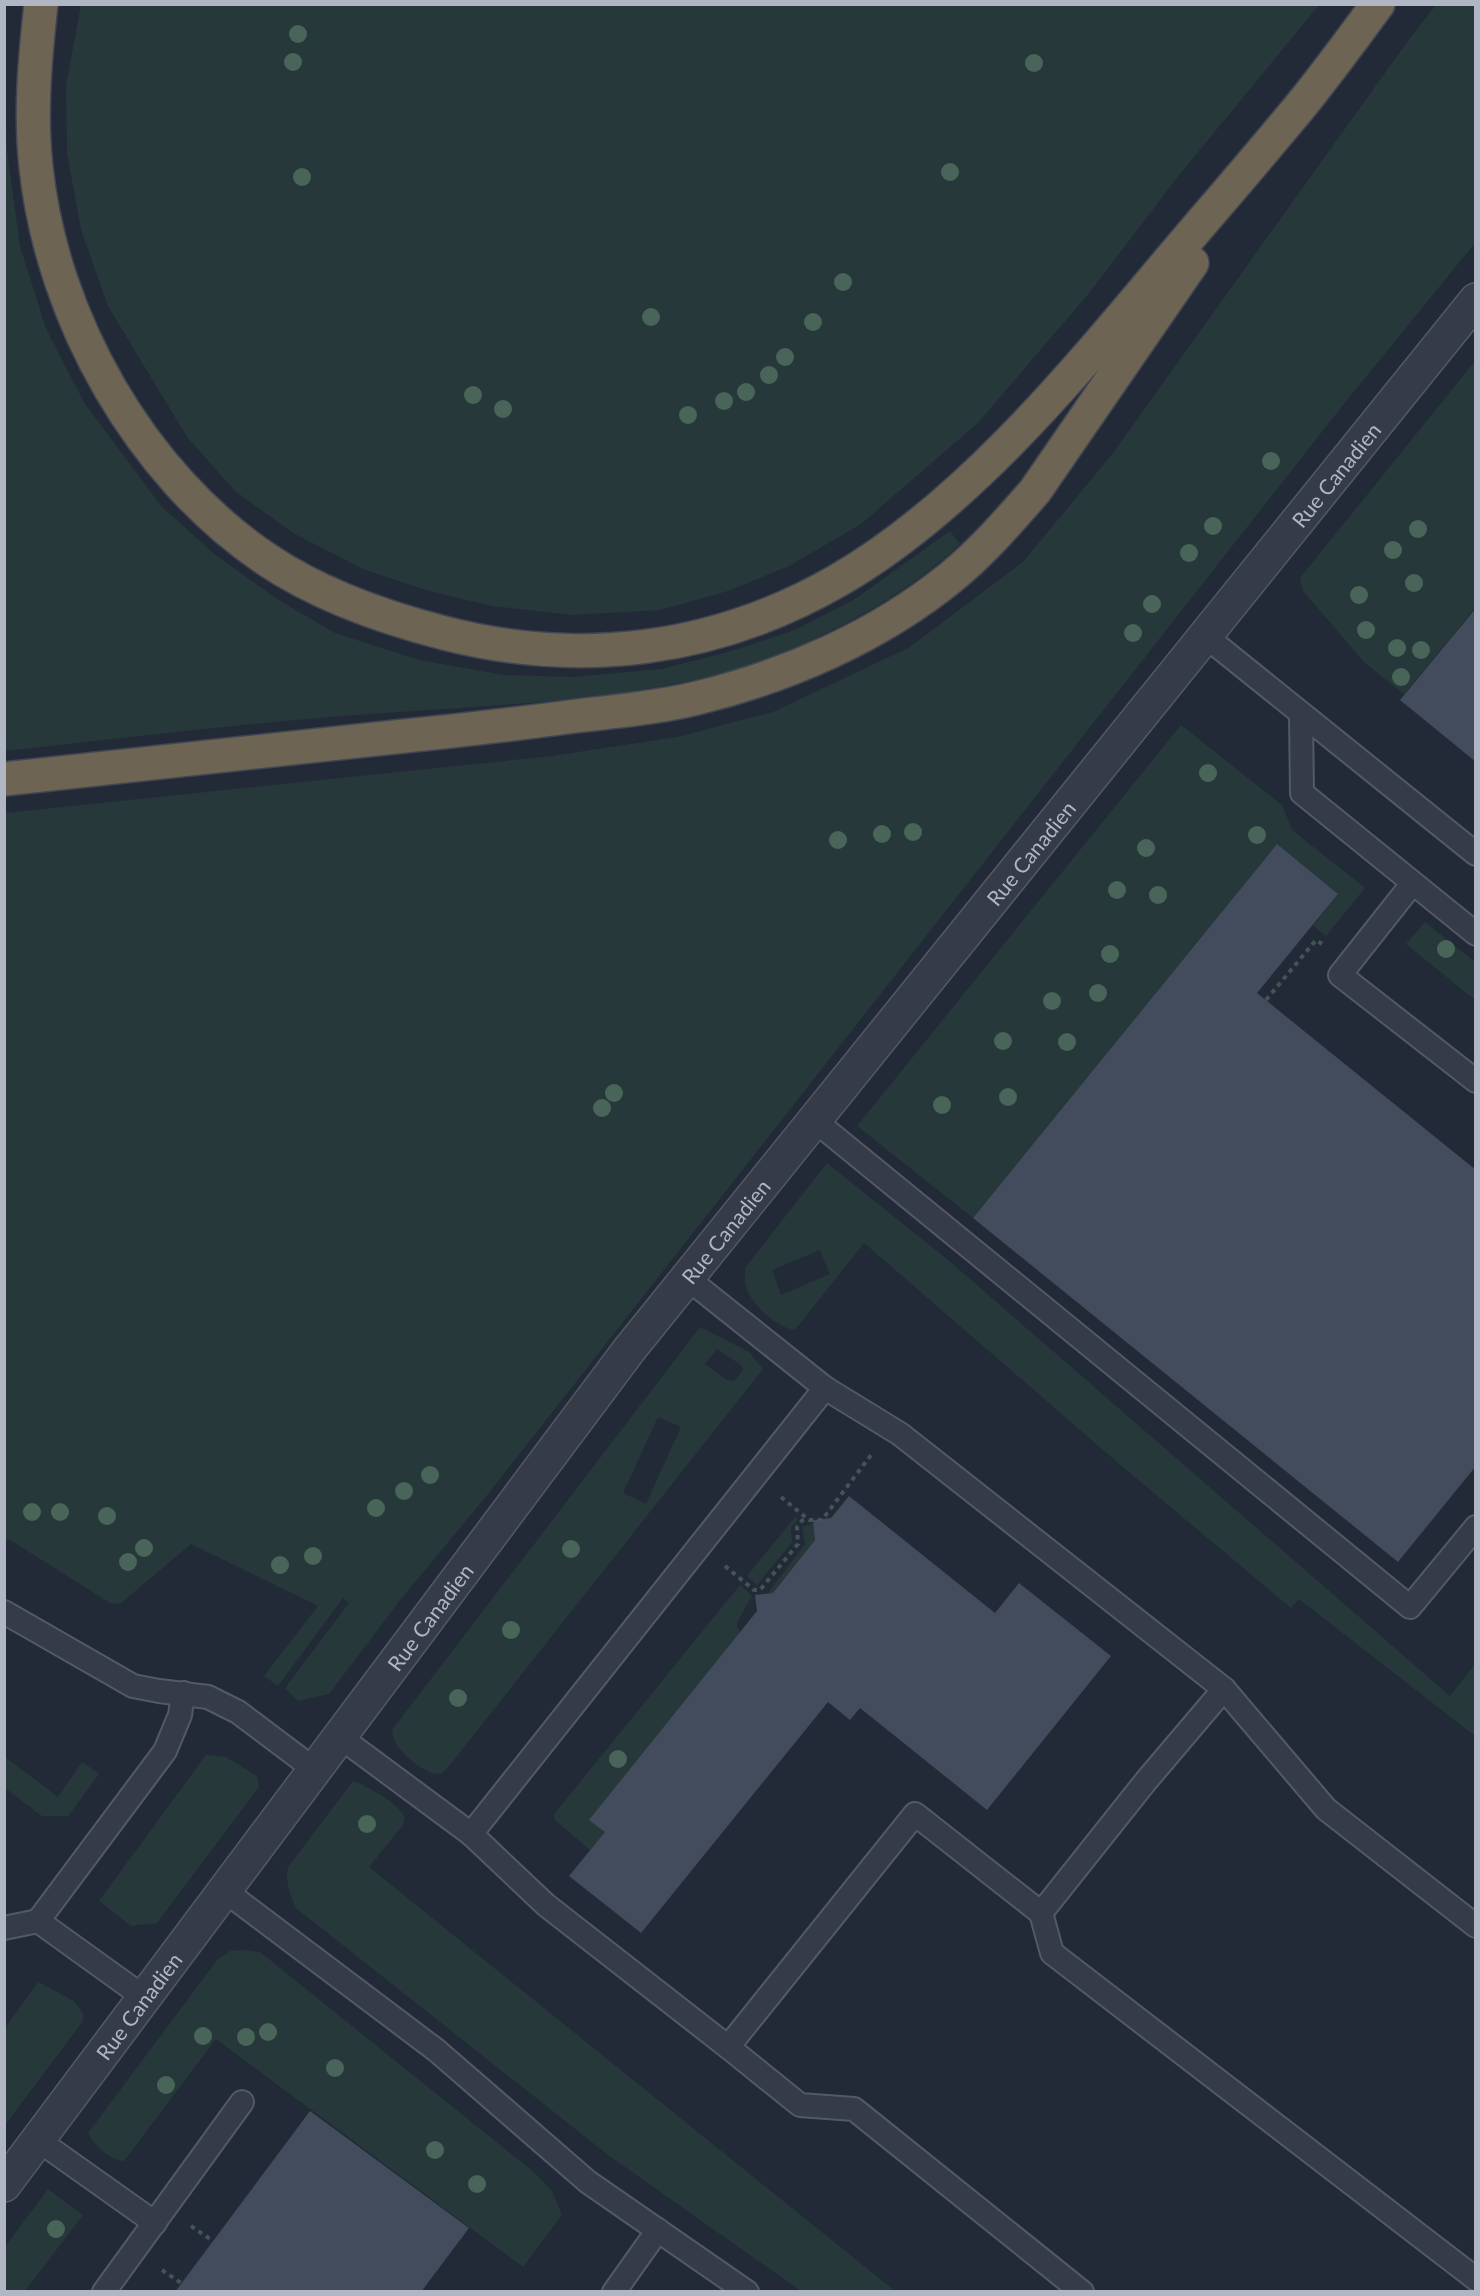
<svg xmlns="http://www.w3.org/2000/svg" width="1480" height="2296" viewBox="0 0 1480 2296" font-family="Lato,sans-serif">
<rect width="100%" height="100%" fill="#222a37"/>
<!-- green -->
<g fill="#27383a" fill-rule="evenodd">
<polygon points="81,5 81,4 1319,5 1176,179 1090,292 978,423 861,524 789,566 728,591 660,610 573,615 492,606 429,591 363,569 293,533 235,491 187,437 108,306 81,230 67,153 66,85"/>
<polygon points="1436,5 1475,5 1475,243 1343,405 484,1499 401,1599 329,1694 298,1701 285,1688 349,1603 343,1598 278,1686 264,1676 318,1606 191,1544 120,1604 110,1603 10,1540 5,1539 5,813 552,756 677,737 773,712 910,647 1023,562 1113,453 1410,38"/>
<path d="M4 85 7 151 20 246 46 329 85 404 162 507 213 553 277 599 335 633 419 660 504 675 573 677 661 669 728 652 795 630 855 599 950 531 960 544C914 587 857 620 800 645 787 651 773 659 759 663 625 704 481 705 343 716 230 725 117 739 5 751Z"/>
<polygon points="1475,361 1475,608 1404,694 1365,663 1303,591 1300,578"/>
<polygon points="1181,725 1282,805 1292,830 1365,888 1326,936 1313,926 1338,894 1277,844 973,1218 857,1126"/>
<polygon points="1425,922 1475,962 1475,1000 1406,944"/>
<path d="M827 1163 947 1259 1450 1696 1475 1664V1736L1299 1599 1291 1608 1117 1462 864 1243 795 1330C776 1327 753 1306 746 1287 744 1282 745 1274 745 1268ZM820 1250 830 1274 781 1295 772 1270Z"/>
<path d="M700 1327 749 1352 763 1369 449 1766C448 1767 444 1772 442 1773 430 1779 402 1754 396 1744 394 1740 393 1735 392 1730ZM717 1349 741 1365 743 1370 734 1381 727 1380 705 1364ZM658 1417 681 1427 646 1504 623 1493Z"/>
<polygon points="795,1517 798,1520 791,1527 792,1542 757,1585 747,1576"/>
<polygon points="814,1523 815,1540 773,1593 768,1593 805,1544 802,1527"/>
<polygon points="740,1585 752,1596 737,1622 737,1628 741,1632 590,1820 605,1832 590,1850 554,1819 555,1813"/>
<polygon points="206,1755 226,1757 257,1776 259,1787 157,1923 131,1926 99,1901"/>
<polygon points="5,1757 58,1797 82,1762 99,1774 68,1816 42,1816 5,1788"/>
<path d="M353 1781C369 1787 399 1803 405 1818L403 1825 369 1867 895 2291H801L608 2155 296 1908C290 1894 285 1882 288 1867Z"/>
<path d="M244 1950 260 1952 535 2173 552 2191 562 2215 523 2267 216 2039 124 2161C111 2161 94 2145 88 2133L218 1959 230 1951Z"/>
<polygon points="38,1982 74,2001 83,2013 83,2021 5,2125 5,2028"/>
<polygon points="48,2189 83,2215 25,2291 5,2291 5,2247"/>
</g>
<!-- building -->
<g fill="#434c5c">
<polygon points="1476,608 1476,762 1400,700"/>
<polygon points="1277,844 1338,894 1257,993 1476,1170 1476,1466 1398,1562 973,1218"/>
<polygon points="849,1496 995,1613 1019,1583 1111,1656 987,1810 860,1708 850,1720 828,1702 641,1933 569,1876 605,1832 589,1820 757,1611 755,1595 773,1593 815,1540 813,1520 831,1518"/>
<polygon points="310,2111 469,2228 421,2292 175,2292"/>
</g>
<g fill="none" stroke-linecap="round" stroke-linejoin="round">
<defs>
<g id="service">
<polyline points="1204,635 1476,854"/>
<polyline points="1301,714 1302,793 1476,934"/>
<polyline points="1412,884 1340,975 1476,1081"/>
<polyline points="814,1120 1410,1607 1476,1527"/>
<polyline points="825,1388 900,1434 1224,1689 1326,1809 1476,1926"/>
<polyline points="4,1612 133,1686 159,1691 208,1697 238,1712 315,1770"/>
<polyline points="340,1737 471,1834 825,1388 687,1278"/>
<polyline points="471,1834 546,1905 728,2047 915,1814 1041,1913 1146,1781 1224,1689"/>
<polyline points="225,1891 436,2050 588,2182 747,2292"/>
<polyline points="1041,1913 1052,1953 1476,2279"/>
<polyline points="4,1928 38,1921"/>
<polyline points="145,1998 38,1921 165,1751 180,1715 183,1693"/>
<polyline points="728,2047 800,2105 854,2109 1082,2292"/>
<polyline points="38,2140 155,2223"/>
<polyline points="104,2292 242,2102"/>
<polyline points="614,2292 658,2230"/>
</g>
<g id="tertiary">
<path id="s1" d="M4 2185 629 1350 1476 300"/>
</g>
<g id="motorway">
<path d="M41 4C35 58 30 113 36 167 52 318 140 474 266 559 319 595 382 617 444 633 580 668 715 651 837 581 959 511 1063 387 1153 280 1201 223 1250 167 1298 109 1326 75 1352 39 1378 4"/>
<path d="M4 779C135 766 265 751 395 737 456 731 516 724 576 716 616 711 657 708 697 698 787 676 877 637 950 578 981 553 1008 522 1035 491L1192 263"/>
</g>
</defs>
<!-- service casing -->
<use href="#service" stroke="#535965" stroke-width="26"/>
<!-- tertiary casing -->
<use href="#tertiary" stroke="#535965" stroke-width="36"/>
<!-- motorway casing -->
<use href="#motorway" stroke="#404652" stroke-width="36"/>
<!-- path -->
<g stroke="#435457" stroke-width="4" stroke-dasharray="4.5 4.5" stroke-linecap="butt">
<polyline points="1266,1000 1316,940 1322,944"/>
<polyline points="781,1497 809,1520 822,1520 871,1455"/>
<polyline points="725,1566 754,1590 760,1590 798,1544 797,1527 805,1517"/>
<polyline points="191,2226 213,2241"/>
<polyline points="162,2270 181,2283"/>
</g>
<!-- service -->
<use href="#service" stroke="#353c48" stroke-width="22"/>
<!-- tertiary -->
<use href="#tertiary" stroke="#353c48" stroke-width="33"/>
<!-- motorway -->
<use href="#motorway" stroke="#6d6453" stroke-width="33"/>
</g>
<!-- trees -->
<g fill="#496459">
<circle cx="298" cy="34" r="9"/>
<circle cx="293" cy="62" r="9"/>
<circle cx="1034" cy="63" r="9"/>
<circle cx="950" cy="172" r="9"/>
<circle cx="302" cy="177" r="9"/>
<circle cx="843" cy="282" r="9"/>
<circle cx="651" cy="317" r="9"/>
<circle cx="813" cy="322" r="9"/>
<circle cx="785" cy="357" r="9"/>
<circle cx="769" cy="375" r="9"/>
<circle cx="746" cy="392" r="9"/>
<circle cx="473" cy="395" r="9"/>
<circle cx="724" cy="401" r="9"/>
<circle cx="503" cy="409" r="9"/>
<circle cx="688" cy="415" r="9"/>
<circle cx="1271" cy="461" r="9"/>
<circle cx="1213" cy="526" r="9"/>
<circle cx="1418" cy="529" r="9"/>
<circle cx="1393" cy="550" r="9"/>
<circle cx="1189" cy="553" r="9"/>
<circle cx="1414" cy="583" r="9"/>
<circle cx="1359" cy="595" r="9"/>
<circle cx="1152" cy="604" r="9"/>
<circle cx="1366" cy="630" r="9"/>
<circle cx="1133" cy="633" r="9"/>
<circle cx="1397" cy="648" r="9"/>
<circle cx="1421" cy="650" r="9"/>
<circle cx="1401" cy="677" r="9"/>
<circle cx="1208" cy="773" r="9"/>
<circle cx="913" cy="832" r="9"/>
<circle cx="882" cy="834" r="9"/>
<circle cx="1257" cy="835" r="9"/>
<circle cx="838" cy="840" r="9"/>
<circle cx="1146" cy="848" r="9"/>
<circle cx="1117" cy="890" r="9"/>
<circle cx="1158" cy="895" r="9"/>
<circle cx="1446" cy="949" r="9"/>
<circle cx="1110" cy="954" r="9"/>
<circle cx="1098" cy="993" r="9"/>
<circle cx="1052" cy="1001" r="9"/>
<circle cx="1003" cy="1041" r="9"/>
<circle cx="1067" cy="1042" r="9"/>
<circle cx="614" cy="1093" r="9"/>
<circle cx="1008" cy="1097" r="9"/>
<circle cx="942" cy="1105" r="9"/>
<circle cx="602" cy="1108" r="9"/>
<circle cx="430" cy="1475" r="9"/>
<circle cx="404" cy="1491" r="9"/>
<circle cx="376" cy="1508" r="9"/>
<circle cx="32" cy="1512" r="9"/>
<circle cx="60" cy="1512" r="9"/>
<circle cx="107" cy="1516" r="9"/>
<circle cx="144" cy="1548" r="9"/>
<circle cx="571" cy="1549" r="9"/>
<circle cx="313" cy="1556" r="9"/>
<circle cx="128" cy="1562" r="9"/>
<circle cx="280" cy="1565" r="9"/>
<circle cx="511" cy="1630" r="9"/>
<circle cx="458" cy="1698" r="9"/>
<circle cx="618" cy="1759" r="9"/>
<circle cx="367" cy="1824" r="9"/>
<circle cx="268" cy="2032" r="9"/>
<circle cx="203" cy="2036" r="9"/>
<circle cx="246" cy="2037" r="9"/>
<circle cx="335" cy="2068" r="9"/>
<circle cx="166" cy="2085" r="9"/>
<circle cx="435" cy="2150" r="9"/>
<circle cx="477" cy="2184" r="9"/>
<circle cx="56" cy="2229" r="9"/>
</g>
<g text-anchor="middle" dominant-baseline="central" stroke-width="4.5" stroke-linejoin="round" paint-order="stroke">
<!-- street labels -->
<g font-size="21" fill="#b0b6c4" stroke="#1b212c">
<text stroke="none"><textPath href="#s1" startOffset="2168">Rue Canadien</textPath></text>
<text stroke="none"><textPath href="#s1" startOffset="1682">Rue Canadien</textPath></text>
<text stroke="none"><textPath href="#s1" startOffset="1196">Rue Canadien</textPath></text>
<text stroke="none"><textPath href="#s1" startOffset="710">Rue Canadien</textPath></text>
<text stroke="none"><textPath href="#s1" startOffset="224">Rue Canadien</textPath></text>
</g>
</g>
<!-- border -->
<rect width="1480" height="2296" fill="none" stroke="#b0b6c4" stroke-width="12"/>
</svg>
